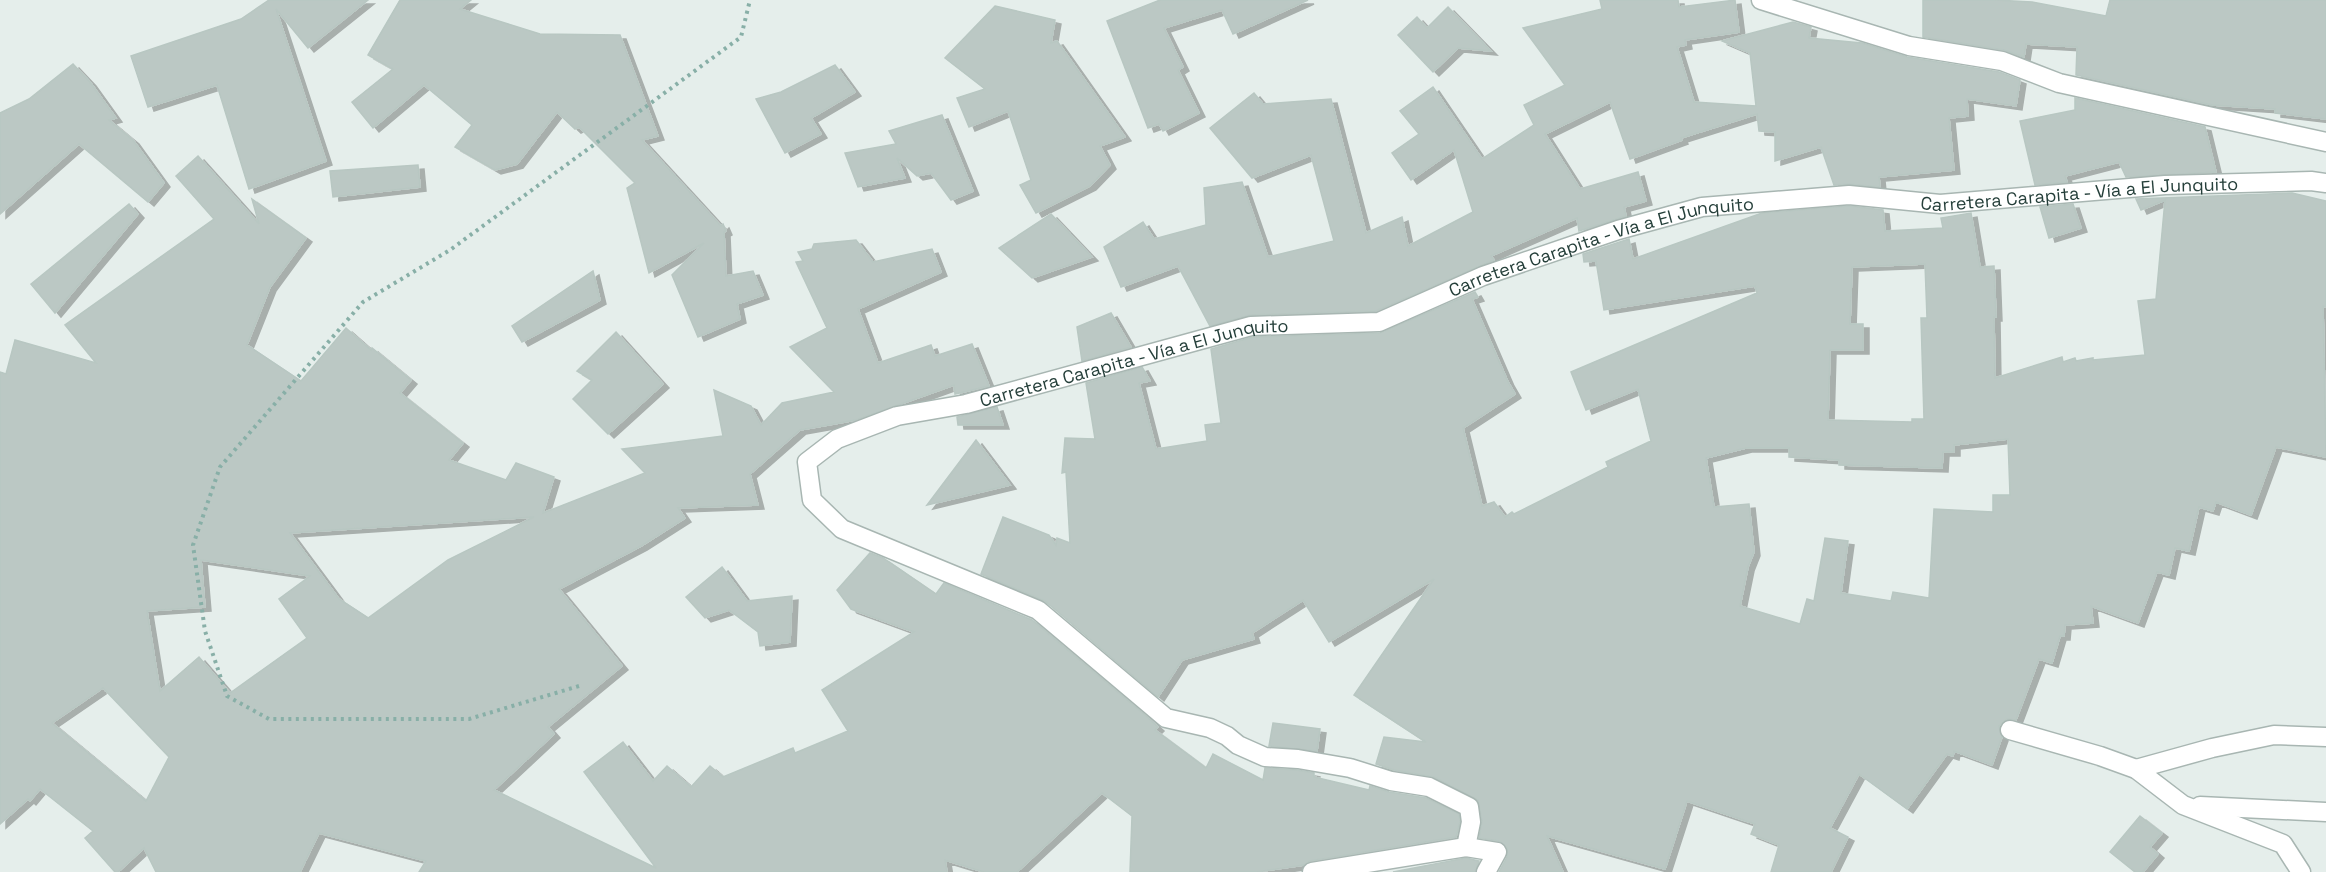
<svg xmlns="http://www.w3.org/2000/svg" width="2326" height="872" viewBox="0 0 2326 872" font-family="'Space Grotesk',sans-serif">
<defs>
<filter id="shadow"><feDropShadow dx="6" dy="4" stdDeviation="0" flood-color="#0004"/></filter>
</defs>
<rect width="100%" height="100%" fill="#e5eeeb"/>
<!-- building -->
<g fill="#bbc8c4" stroke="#b8c7c2" stroke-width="1.5" fill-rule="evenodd" filter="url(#shadow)">
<polygon points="269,0 368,0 308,48 276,9 326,161 249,189 217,85 148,107 131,56 241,19"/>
<polygon points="400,0 471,0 460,9 540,34 620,35 658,136 642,140 721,226 723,224 726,231 724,232 726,276 753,271 763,295 737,304 740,319 698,337 672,275 704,243 649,273 627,188 635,183 579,127 575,129 557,112 517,164 495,170 455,147 472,125 424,85 373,128 352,102 393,69 368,55"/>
<polygon points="1160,0 1308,0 1233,34 1222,10 1164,28 1183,67 1178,70 1199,113 1163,131 1159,124 1148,128 1107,21"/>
<polygon points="1600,0 1678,0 1679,7 1735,0 1739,32 1685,40 1686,45 1677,47 1694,102 1756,106 1750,53 1722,41 1793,22 1811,27 1809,38 1862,43 1907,57 1999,72 2020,80 2016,106 1967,99 1968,116 1949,118 1954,170 1879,177 1880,187 1850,184 1834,185 1821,147 1775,161 1775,132 1759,131 1757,114 1681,138 1682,140 1630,159 1610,102 1545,134 1580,189 1638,172 1646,201 1624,207 1626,216 1579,231 1577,218 1491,256 1494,260 1376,311 1250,315 1210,326 1178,266 1121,287 1104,247 1143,222 1154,239 1206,225 1204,188 1242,182 1268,257 1334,241 1311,155 1252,178 1210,128 1254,93 1263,104 1331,99 1366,233 1402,217 1408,246 1473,212 1454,150 1411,180 1392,153 1419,134 1400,111 1433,87 1482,159 1534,125 1524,105 1565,85 1523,28 1602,9"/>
<polygon points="1923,0 1995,0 2032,2 2106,16 2110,0 2326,0 2326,119 2275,113 2275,109 2212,105 2076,75 2077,47 2026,44 2024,57 2004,50 1923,37"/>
<polygon points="995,6 1055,20 1051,43 1057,41 1125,137 1100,146 1110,165 1090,186 1036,213 1020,185 1031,180 1008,111 969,127 957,98 985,89 945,58"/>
<polygon points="1448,7 1491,51 1458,48 1433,72 1398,35 1417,17 1427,28"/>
<polygon points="73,64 90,82 116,118 109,120 133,140 164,183 148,202 79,144 0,214 0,113 29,99"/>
<polygon points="835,65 855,92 811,118 821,134 785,153 756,99 781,92"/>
<polygon points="2075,98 2205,127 2216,172 2126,177 2119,162 2065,176 2067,182 2035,185 2020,121 2075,110"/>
<polygon points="942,115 973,191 951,200 931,173 917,176 897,158 905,178 858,187 845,153 896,144 889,131"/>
<path d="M198 156 259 224 252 199 306 238 270 287 247 345 301 381 346 328 371 350 372 348 411 380 400 393 463 443 449 460 506 480 516 463 554 477 543 513 645 473 622 449 723 436 714 390 751 406 761 425 782 403 834 392 790 347 827 328 796 262 803 261 798 252 812 249 814 244 856 240 873 262 932 249 941 272 858 309 878 363 931 345 935 356 972 344 989 386 955 394 954 385 856 420 800 430 750 474 758 505 678 508 685 518 641 546 559 589 622 666 548 727 554 734 494 790 656 868 584 772 623 742 653 781 667 766 691 787 710 766 723 777 793 748 795 753 848 731 822 690 914 632 851 609 837 590 870 553 883 558 936 594 944 583 1032 620 1145 715 1158 727 1155 730 1206 768 1213 754 1263 780 1265 768 1297 770 1314 773V777L1369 790 1370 786 1389 792 1426 798 1459 814 1460 822 1456 837 1310 861 1304 865 1257 872H1130L1132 816 1102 793 1017 872H984L945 860 947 872H419L426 861 319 833 300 872H156L144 848 118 872H115L85 838 93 831 40 789 30 801 28 799 0 824V372L6 374 15 340 96 363 65 325 214 219 176 176ZM534 517 448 560 368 618 339 599 290 533ZM201 560 310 576 279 599 307 638 230 693 199 657 160 691 147 611 205 607ZM103 688 169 757 146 801 52 723Z"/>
<polygon points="418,165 420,187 333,197 330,171"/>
<path d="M2292 193 2326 201V307L2323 306 2326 457 2276 447 2251 515 2216 502 2213 511 2199 507 2189 551 2175 548 2169 575 2157 572 2138 623 2091 606 2093 623 2065 625 2064 636H2060L2052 663 2039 659 2016 720 2007 719 1999 726 2002 737 1992 765 1954 751 1953 756 1947 754 1907 809 1859 774 1830 828 1848 837 1831 872H1771L1779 845 1751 834 1755 824 1687 801 1665 869 1547 836 1563 872H1499L1507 857V848L1499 841 1479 838 1482 821 1478 800 1434 777 1394 770 1376 764 1384 737 1426 742 1354 695 1434 579 1329 642 1303 600 1252 633 1254 639 1182 660 1158 697 1045 601 981 574 1003 517 1049 535 1056 545 1057 538 1070 543 1066 472 1062 473 1065 438 1095 439 1086 383 1142 367 1150 381 1139 383 1156 449 1207 441 1205 425 1221 423 1211 349 1253 337 1380 333 1475 292 1478 297 1472 299 1508 382 1515 394 1463 428 1482 506 1494 502 1505 517 1512 512 1514 514 1608 467 1606 462 1651 441 1638 389 1586 410 1571 372 1757 293 1755 286 1604 310 1596 261 1584 262 1583 254 1629 239 1633 259 1762 213 1849 206 1883 210 1885 231 1943 228 1941 218 1971 213 1980 267 1994 266 1996 317H1994L1995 378 2062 357 2063 362 2075 358 2076 361 2093 358V360L2145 355 2138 301 2156 299 2165 200 2141 210 2136 199ZM1925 264 1927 318H1921L1924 419H1912V422L1828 420 1830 350H1863V324H1850L1852 267ZM2008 439 2010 495H1993V512L1934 509 1929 598 1893 592 1891 601 1841 593 1848 541 1825 538 1814 601 1807 599 1800 624 1740 606 1748 567 1754 552 1749 504 1714 507 1706 458 1746 448H1789V457L1839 460V465L1942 468 1943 452H1954V445Z"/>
<polygon points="129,204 138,214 55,313 31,284"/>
<polygon points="2073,204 2081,228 2049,238 2040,207"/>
<polygon points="1051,214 1092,257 1032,278 999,248"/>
<polygon points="593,271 600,300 522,342 512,326"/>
<polygon points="1111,313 1131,347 1082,361 1077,327"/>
<polygon points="616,332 663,384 608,434 573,399 592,380 577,371"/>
<polygon points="997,407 1003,425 958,425 957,417"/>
<polygon points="976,440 1010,485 927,505"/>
<polygon points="722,567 747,601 792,596 790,642 760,646 758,632 729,610 705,618 686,597"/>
<polygon points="1273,723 1320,729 1317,751 1269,746"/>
<polygon points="2140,816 2162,833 2150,847 2158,854 2143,872 2135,872 2110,852"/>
<polygon points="1466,858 1479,861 1475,872 1393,872"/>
</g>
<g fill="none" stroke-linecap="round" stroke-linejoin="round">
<defs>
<g id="minor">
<polyline points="1761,0 1909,46 2002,61 2059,83 2326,142"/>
<polyline points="2010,730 2100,756 2136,769 2183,805 2283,844 2301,872"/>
<polyline points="2136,769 2212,748 2274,735 2326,737"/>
<polyline points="2200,806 2326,812"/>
<polyline points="1312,872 1466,847"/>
<path id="s1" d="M1486 872 1497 852 1466 847 1471 822 1469 807 1429 787 1391 781 1350 768 1298 759 1265 757 1238 745 1227 736 1210 728 1166 718 1038 610 842 529 812 500 807 462 837 439 897 416 966 404 1251 326 1379 322 1483 276 1618 230 1702 207 1849 195 1940 204 2165 185 2311 181 2326 183"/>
</g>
</defs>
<!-- minor casing -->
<use href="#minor" stroke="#a8b6b2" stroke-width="21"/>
<!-- path -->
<polyline stroke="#88afa7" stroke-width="4" stroke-dasharray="3 4.5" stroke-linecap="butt" points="579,686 469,719 269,719 227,696 205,631 193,545 220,467 363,302 450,250 741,37 750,0"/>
<!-- minor -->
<use href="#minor" stroke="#fff" stroke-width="18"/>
</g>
<g text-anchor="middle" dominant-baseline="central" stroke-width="6" stroke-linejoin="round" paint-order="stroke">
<!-- street labels -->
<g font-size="18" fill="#253f3a" stroke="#f6faf8">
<text stroke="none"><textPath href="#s1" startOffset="2192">Carretera Carapita - Vía a El Junquito</textPath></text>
<text stroke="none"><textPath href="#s1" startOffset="1706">Carretera Carapita - Vía a El Junquito</textPath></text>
<text stroke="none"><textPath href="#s1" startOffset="1220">Carretera Carapita - Vía a El Junquito</textPath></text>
</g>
</g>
</svg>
